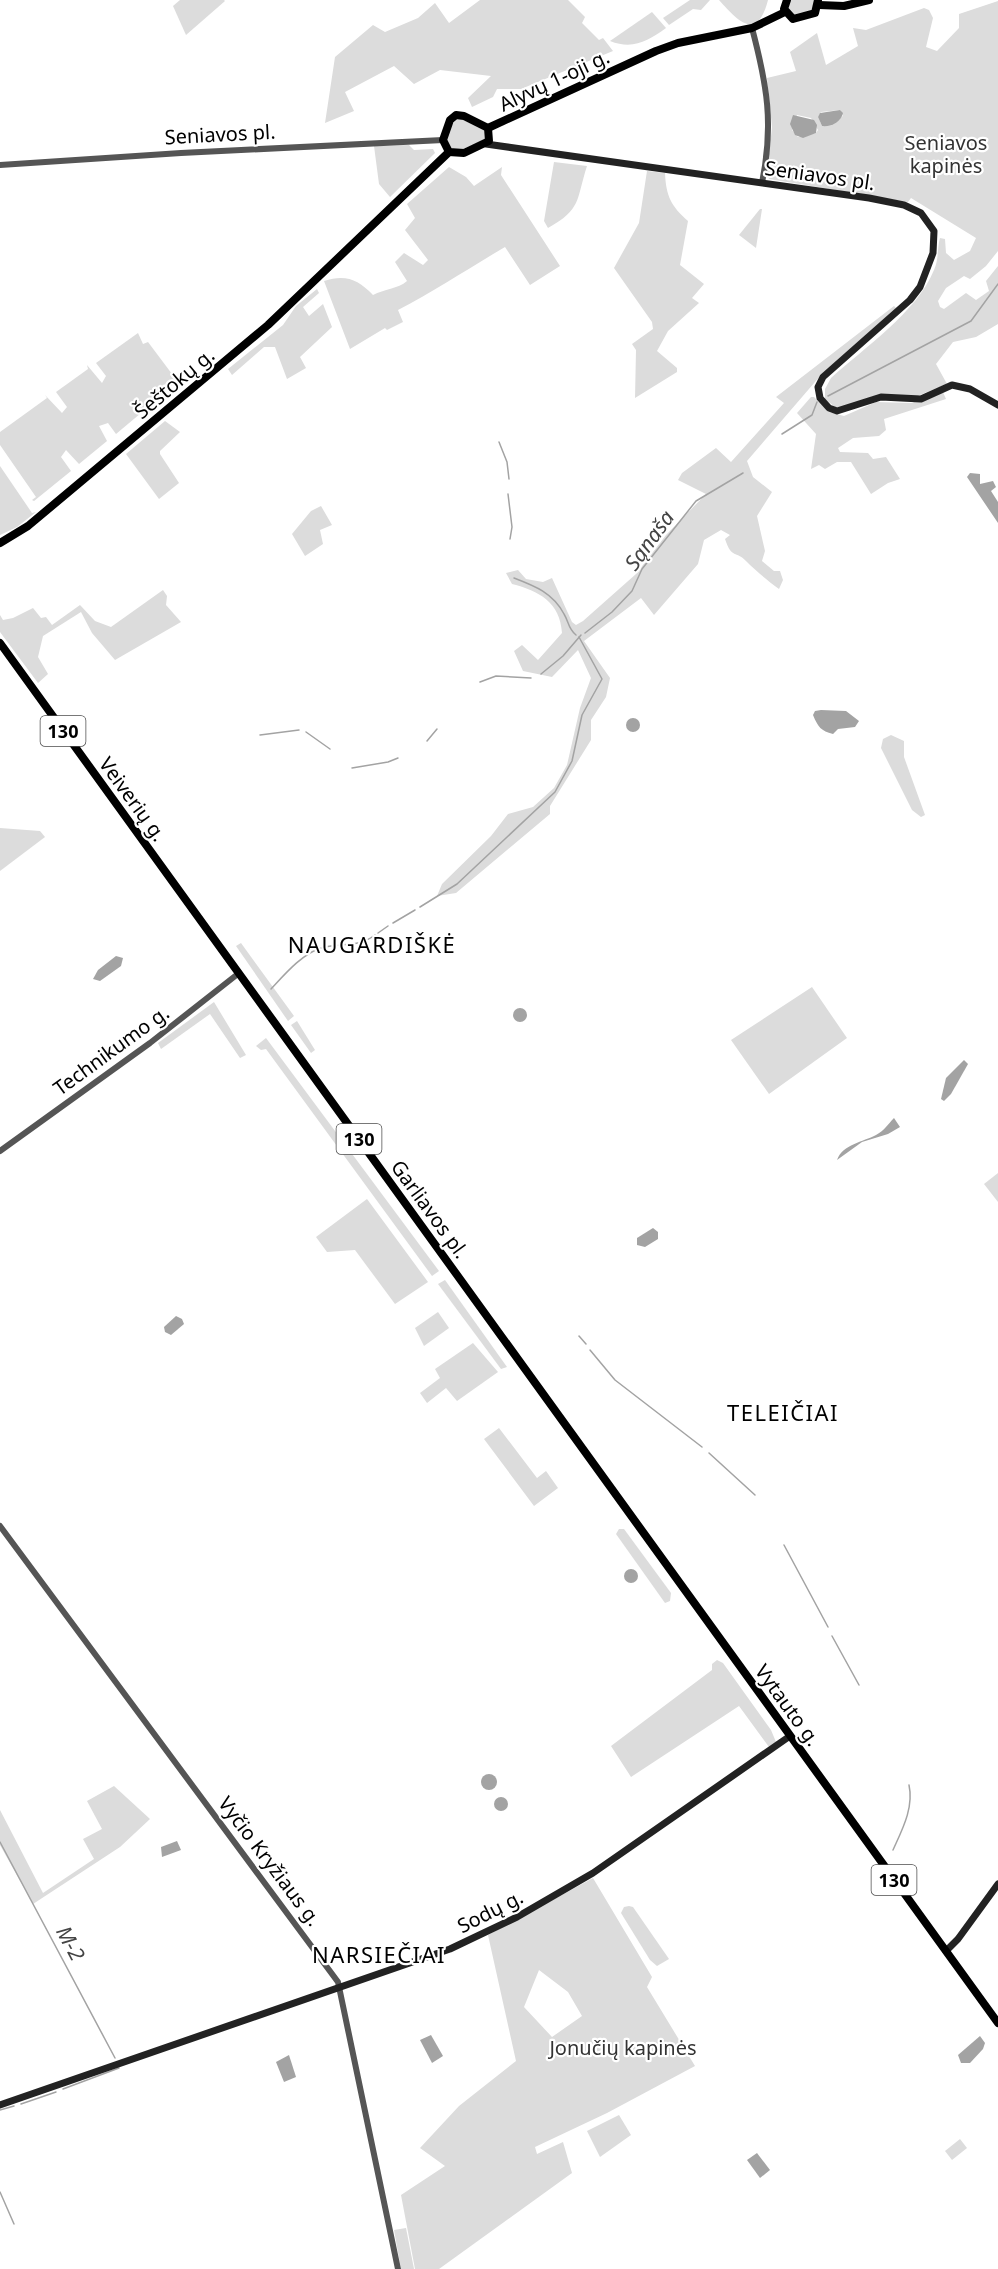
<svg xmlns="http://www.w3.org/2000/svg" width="998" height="2269" viewBox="0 0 998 2269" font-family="'Noto Sans',sans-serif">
<rect width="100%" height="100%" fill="#fff"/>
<!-- green -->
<g fill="#dcdcdc" fill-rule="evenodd">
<polygon points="180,0 224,0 225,1 186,35 173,6"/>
<polygon points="480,0 568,0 585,17 582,23 599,40 603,38 613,51 521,89 497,89 493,97 472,107 468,98 491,76 440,70 414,84 394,66 345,92 354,111 325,123 335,57 373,25 385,32 418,18 435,3 449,23"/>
<polygon points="690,0 710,0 701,10 693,9 669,25 663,18"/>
<path d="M719 0H768C757 43 737 20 719 0Z"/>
<polygon points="791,0 815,0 811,12 792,16 787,6"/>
<path d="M998 1V251L986 266 970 279 964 276 946 288 938 301 940 307 944 309 966 293 976 300 989 291 986 281 998 266V324L976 337 953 342 936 364 947 384 915 397 874 396 842 407H835L825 399V389L831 378C864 348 917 312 934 270 939 259 937 248 940 238L945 239 946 253 954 260 970 251 976 238 911 198 908 202 769 179 767 173 772 127 767 78 796 71 790 52 817 33 826 65 858 46 853 28 866 30 924 8 929 10 933 18 926 47 937 51 959 28V14ZM840 110 843 116 822 126 818 117 821 112ZM797 115 811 118 818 130 816 133 798 137 792 130Z"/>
<path d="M652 12 666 28C648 41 633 50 610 41Z"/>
<path d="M459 118 484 129 487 138 457 152 447 146C444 137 451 123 459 118Z"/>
<polygon points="409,145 414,150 433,149 435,153 390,197 379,184 374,146"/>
<path d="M554 162 587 166C576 200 582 209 548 228L544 221Z"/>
<path d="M449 167 466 177 474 186 502 167 501 175 560 266 530 285 505 247C469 268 435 291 398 310L403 322 387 330 385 328 350 349 324 281C345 274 358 279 373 295 384 289 398 289 407 281L395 262 404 253 423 265 428 260 405 230 415 218 407 204Z"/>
<path d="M647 171 665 173C666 196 671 206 688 221L680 265 704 284 692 298 699 303 668 331 657 351 677 368V372L635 398 636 350 632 344 653 329 652 322 614 268 639 223Z"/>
<polygon points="760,209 762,209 756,248 739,235"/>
<polygon points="317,289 319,293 303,307 309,316 323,304 332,327 300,357 306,368 287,379 275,347 264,347 232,375 228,369 283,325 296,306"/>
<path d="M894 306 896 308 821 375 747 461 753 477 772 492 757 516 765 551 762 561 774 571H780L783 580 779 589C767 580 757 572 746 561 736 550 732 560 725 539L730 535 721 530 704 540 698 564 654 615 641 598 584 641 610 678 606 697 591 720V740L550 806V814L456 893 437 896 442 884 491 836 508 814 533 807 554 788 567 765 580 708 591 678 578 650 552 677 523 671 514 651 522 645 538 660 562 633C560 602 539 591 512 584L506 573 518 570 526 579 543 582 552 578 572 622 576 625 583 621 636 574 666 535 706 494 678 480 682 473 716 448 731 462 784 403 776 397Z"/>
<polygon points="138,333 143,344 148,342 175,378 175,383 151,400 153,403 116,434 108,423 99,426 107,441 79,464 66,450 61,457 71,471 34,501 32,500 36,497 0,445 0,432 47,398 45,395 62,413 67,407 56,392 88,369 87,365 102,383 106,376 96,363"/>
<polygon points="942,390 946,399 884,419 886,430 879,436 853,438 838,448 840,452 868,453 873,459 886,457 900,479 888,483 871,494 851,462 837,462 825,469 819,465 811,469 816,434 797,413 811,397 814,397 829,412 844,416 876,402 912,403"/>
<polygon points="165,421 180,432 160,451 160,454 179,483 159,499 126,454"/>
<polygon points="0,466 32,513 36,512 17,527 0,535"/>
<polygon points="321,506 332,525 320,530 323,544 305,556 292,534 311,511"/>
<polygon points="163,590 167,596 166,605 181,622 115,660 92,633 81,612 43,636 38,657 48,674 38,683 0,632 0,615 3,620 13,618 33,608 41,618 46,617 52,625 80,605 95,621 111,627"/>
<polygon points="891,735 904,741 904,757 925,815 921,817 912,810 881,748 883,739"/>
<polygon points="0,828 40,831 45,837 0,871"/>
<polygon points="241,943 294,1016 288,1021 236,946"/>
<polygon points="812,987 847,1038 769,1094 731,1040"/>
<polygon points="214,1002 246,1055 240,1058 210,1014 161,1049 158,1043"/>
<polygon points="297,1021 315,1050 311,1053 291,1025"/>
<polygon points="266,1038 439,1271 432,1276 266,1049 261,1050 256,1046"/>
<polygon points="998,1173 998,1202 984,1184"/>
<polygon points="367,1199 428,1282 395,1304 355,1250 327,1252 316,1237"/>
<polygon points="445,1280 507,1367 501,1369 438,1284"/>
<polygon points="438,1312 449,1328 424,1346 415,1328"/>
<polygon points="473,1343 498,1372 457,1401 446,1388 427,1403 420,1393 440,1378 435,1369"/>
<polygon points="499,1428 537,1478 546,1471 558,1488 534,1506 484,1439"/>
<polygon points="619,1529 624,1529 671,1593 670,1601 665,1603 616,1534"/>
<polygon points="717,1660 723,1663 771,1730 776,1742 769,1747 739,1706 631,1777 611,1746 712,1670 712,1664"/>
<polygon points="114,1786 150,1819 120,1847 33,1904 0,1845 0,1810 43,1893 94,1859 83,1839 102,1829 87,1801"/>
<path d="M593 1878 652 1977 647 1987 695 2066 607 2113 535 2147 537 2154 563 2142 572 2173 439 2269H415L401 2195 445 2166 420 2148 459 2106 516 2061 488 1935ZM539 1970 568 1992 582 2016 552 2037 524 2007Z"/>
<polygon points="629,1906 633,1907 669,1959 657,1966 650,1960 621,1913 624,1907"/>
<polygon points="619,2115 631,2135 600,2157 587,2131"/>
<polygon points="960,2139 967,2148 952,2160 945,2151"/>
<polygon points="406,2228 414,2269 401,2269 394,2230"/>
</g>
<!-- water -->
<g fill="#a3a3a3">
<path d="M840 110 843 113C841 122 831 127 822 126L818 117 820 113Z"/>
<polygon points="793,115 814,120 817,125 816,133 803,138 795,135 790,124"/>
<polygon points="970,473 980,474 980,484 993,481 996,487 991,491 998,502 998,523 967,477"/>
<path d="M821 710 846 711 859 721 855 727 838 729 833 734C821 731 818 727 813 715L815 711Z"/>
<circle cx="633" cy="725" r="7"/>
<polygon points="116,956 123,958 121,966 100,981 93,979 98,970"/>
<circle cx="520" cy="1015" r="7"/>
<polygon points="964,1060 968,1064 951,1094 944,1101 941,1099 946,1078"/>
<path d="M894 1118 900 1127 888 1134 862 1142 837 1160C843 1144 863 1142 876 1135 884 1131 888 1124 894 1118Z"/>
<polygon points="653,1228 658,1232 658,1239 645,1247 637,1245 637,1238"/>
<polygon points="176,1316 182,1319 184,1324 171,1335 165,1332 164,1327"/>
<circle cx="631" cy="1576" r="7"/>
<circle cx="489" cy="1782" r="8"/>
<circle cx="501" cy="1804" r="7"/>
<polygon points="177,1841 181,1850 162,1857 161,1847"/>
<polygon points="431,2035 443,2056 432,2063 420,2040"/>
<polygon points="980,2036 985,2043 983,2049 970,2063 961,2063 958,2055"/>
<polygon points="289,2055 296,2077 284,2082 276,2062"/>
<polygon points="757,2153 770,2170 760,2178 747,2160"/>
</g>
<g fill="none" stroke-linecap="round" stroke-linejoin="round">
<!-- stream -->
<g stroke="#a3a3a3" stroke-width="1.5">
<polyline points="828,396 971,321 998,284"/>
<polyline points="782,434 812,415 817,402"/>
<polyline points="499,442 507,462 509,479"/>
<polyline points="508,494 512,527 510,539"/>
<path d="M514 578C535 586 553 593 564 614 569 622 568 629 576 635"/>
<polyline points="585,633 612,612 632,591 642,569 696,501 743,473"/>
<polyline points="541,674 563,656 581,635"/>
<polyline points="480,682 496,676 531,678"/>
<polyline points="306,732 330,749"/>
<polyline points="260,735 299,730"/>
<polyline points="427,741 437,729"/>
<polyline points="352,768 388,762 398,758"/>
<polyline points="420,907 457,884 555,792 572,761 582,715 602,679 579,637"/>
<polyline points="393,923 415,910"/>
<polyline points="378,933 388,926"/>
<path d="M271 989C285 974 302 954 321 948 338 942 357 949 375 935"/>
<polyline points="579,1336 586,1344"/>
<polyline points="590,1350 615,1380 702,1447"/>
<polyline points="709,1453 755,1495"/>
<polyline points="784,1545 828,1627"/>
<polyline points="832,1636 859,1685"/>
<polyline points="0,1842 115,2058"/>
<path d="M893 1850C902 1830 914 1808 909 1785"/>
<polyline points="63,2089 119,2068"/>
<polyline points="21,2104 56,2092"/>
<polyline points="0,2110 14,2106"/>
<polyline points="0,2192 14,2224"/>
</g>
<!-- tertiary -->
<g stroke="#555" stroke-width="6">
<path d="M752 28C767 85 774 124 762 183"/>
<polyline points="0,165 181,153 443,140"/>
<polyline points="0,1151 150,1043 239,973"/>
<polyline points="0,1526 338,1982 398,2269"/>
</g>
<!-- secondary -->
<g stroke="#222" stroke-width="7">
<polyline points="486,144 869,198 904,205 921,213 934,231 933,253 920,287 910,300 823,377 818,387 820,398 829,408 837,411 881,397 921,399 952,385 970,389 998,405"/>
<polyline points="946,1951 958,1939 998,1884"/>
<polyline points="0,2105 450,1949 517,1917 593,1873 790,1736"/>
</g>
<!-- primary -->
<g stroke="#000" stroke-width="8">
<polyline points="787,0 784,9 793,19 815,13 818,0"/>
<polyline points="819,5 844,6 869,0"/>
<polygon points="456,115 464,116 488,128 489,141 464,153 449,152 443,140 450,120"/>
<polyline points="488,128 656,51 678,43 752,28 785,12"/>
<polyline points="0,543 28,526 268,325 449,152"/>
<polyline points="0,643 998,2023"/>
</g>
</g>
<g text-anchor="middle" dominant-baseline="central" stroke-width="4.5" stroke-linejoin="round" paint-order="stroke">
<!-- shield labels -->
<g fill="#fff" stroke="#4c4c4c" stroke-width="1.5">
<rect x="40.5" y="716" width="45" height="30" rx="4.5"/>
<rect x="336.5" y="1124" width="45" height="30" rx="4.5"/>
<rect x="871.5" y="1865" width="45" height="30" rx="4.5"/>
</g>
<g font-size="18" font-weight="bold" fill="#000">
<text x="63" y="731">130</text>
<text x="359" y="1139">130</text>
<text x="894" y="1880">130</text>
</g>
<!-- street labels -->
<g font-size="20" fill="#000" stroke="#fff">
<text transform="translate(554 80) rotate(-25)">Alyvų 1-oji g.</text>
<text transform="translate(220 134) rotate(-3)">Seniavos pl.</text>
<text transform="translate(820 175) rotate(8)">Seniavos pl.</text>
<text transform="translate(174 383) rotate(-40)">Šeštokų g.</text>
<text transform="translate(133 799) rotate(54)">Veiverių g.</text>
<text transform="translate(111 1050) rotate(-36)">Technikumo g.</text>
<text transform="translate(430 1209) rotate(54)">Garliavos pl.</text>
<text transform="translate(788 1705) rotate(54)">Vytauto g.</text>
<text transform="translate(270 1861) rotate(53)">Vyčio Kryžiaus g.</text>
<text transform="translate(490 1911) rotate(-27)">Sodų g.</text>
</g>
<!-- park labels -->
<g font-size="20" fill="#333" stroke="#fff">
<text x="946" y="142">Seniavos<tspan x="946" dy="23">kapinės</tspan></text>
<text x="623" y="2047">Jonučių kapinės</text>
</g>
<!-- water labels -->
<g font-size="21" font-style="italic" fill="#444" stroke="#fff">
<text transform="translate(649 540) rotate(-54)">Sąnaša</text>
<text transform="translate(71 1943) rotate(62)">M-2</text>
</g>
<!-- quarter labels -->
<g font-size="22" letter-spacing="1.5" fill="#000" stroke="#fff">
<text x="372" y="944">NAUGARDIŠKĖ</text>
<text x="783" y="1412">TELEIČIAI</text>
<text x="379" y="1954">NARSIEČIAI</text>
</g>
</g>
</svg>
